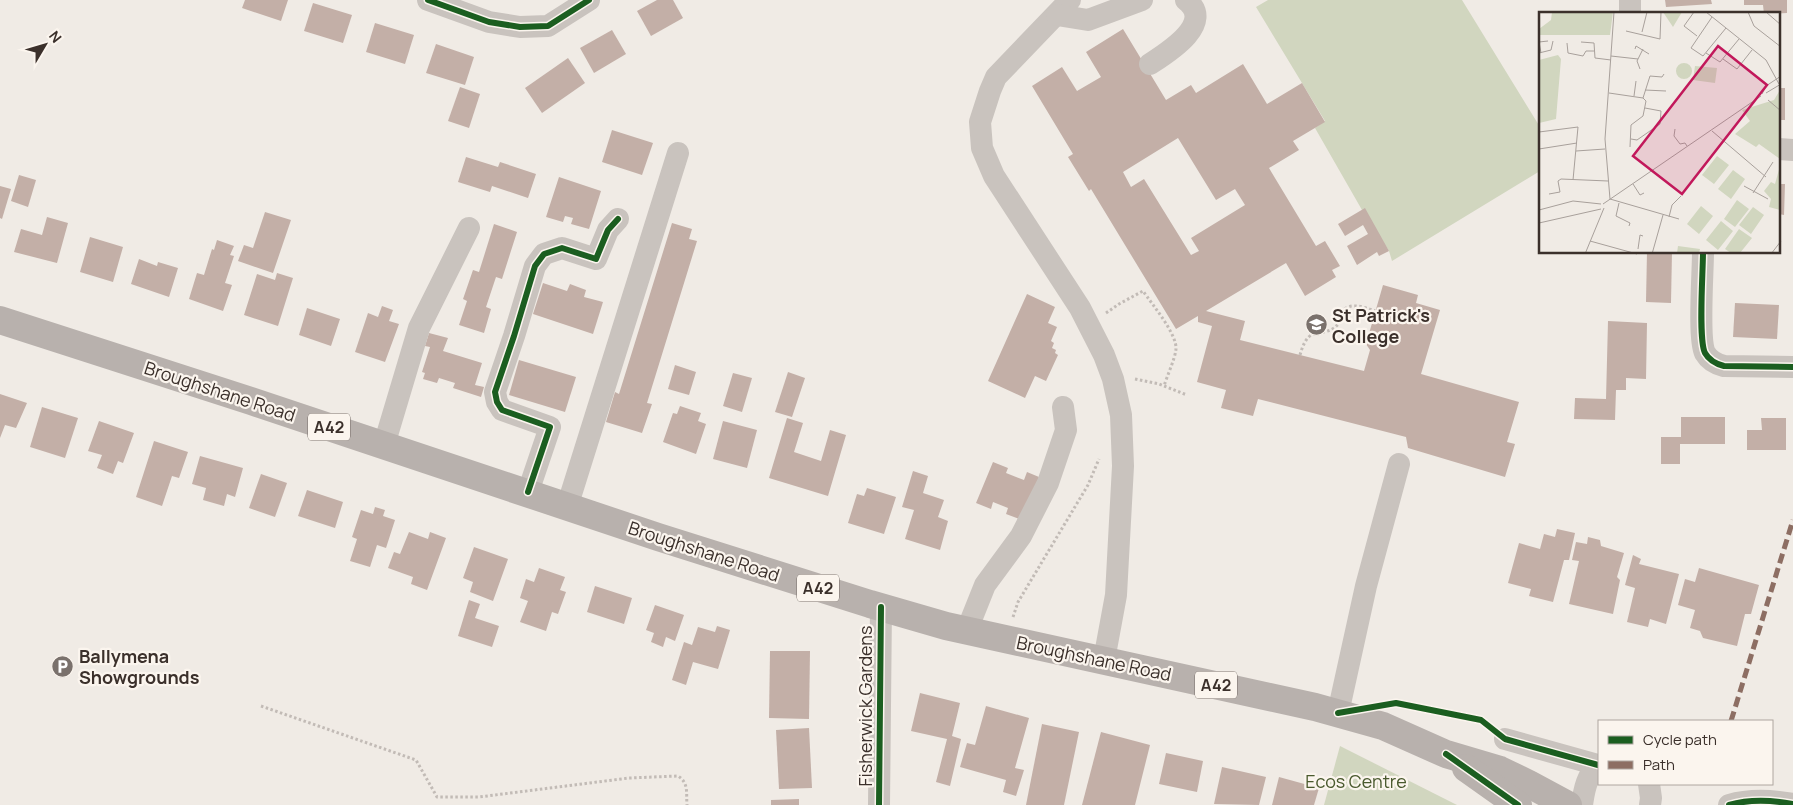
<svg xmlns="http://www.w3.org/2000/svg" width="1793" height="805" viewBox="0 0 1793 805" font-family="Manrope,sans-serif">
<rect width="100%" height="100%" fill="#f0ebe5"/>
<!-- green -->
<g fill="#d1d6bf">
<polygon points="1268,0 1462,0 1540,127 1540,171 1392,261 1389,251 1362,210 1315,128 1325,121 1256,7"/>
<polygon points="1340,746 1457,805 1324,805"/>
</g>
<!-- building -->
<g fill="#c3afa7" fill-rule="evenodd">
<polygon points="245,0 288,0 281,21 242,8"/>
<polygon points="657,0 673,0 683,18 651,36 637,11"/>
<polygon points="1665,0 1711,0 1712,4 1666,7"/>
<polygon points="1744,0 1787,0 1787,13 1764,14 1763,5 1744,5"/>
<polygon points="313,3 352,15 343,43 304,31"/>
<polygon points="375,23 414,35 405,64 366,52"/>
<path d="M1123 29 1166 100 1191 85 1196 93 1243 64 1267 104 1302 83 1325 122 1293 141 1299 150 1269 168 1316 246 1325 241 1340 266 1332 270 1336 277 1305 296 1286 263 1206 311 1245 321 1240 340 1364 371 1370 350 1366 344 1383 285 1418 295 1416 303 1440 310 1421 374 1519 402 1507 442 1515 444 1505 477 1408 448 1406 437 1258 399 1253 416 1221 408 1226 390 1197 382 1212 326 1198 322V316L1176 329 1091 189 1089 191 1068 157 1073 154 1032 86 1062 67 1077 91 1101 77 1086 52ZM1178 138 1216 200 1235 189 1245 205 1191 238 1199 251 1191 255 1144 179 1131 187 1123 172Z"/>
<polygon points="612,30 626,54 594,73 580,48"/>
<polygon points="436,44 474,57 465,85 426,73"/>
<polygon points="568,58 585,83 542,113 525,88"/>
<polygon points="460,87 480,94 469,128 448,121"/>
<rect x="1779" y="88" width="6" height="32"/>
<polygon points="612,130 653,143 642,175 602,162"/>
<polygon points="466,157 498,167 500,162 536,174 528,198 492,186 490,192 458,182"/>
<polygon points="19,175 36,180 28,207 11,201"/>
<polygon points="559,177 601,191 589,229 571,224 573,218 565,216 563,222 546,217"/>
<polygon points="1779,184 1785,184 1784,215 1779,214"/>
<polygon points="0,186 11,189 2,219 0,218"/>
<polygon points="1365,208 1389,251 1379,256 1377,252 1357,265 1347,246 1368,234 1363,225 1345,236 1338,224"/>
<polygon points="265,212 291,220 273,273 238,261 244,245 253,248"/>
<polygon points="47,217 68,223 57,263 14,252 21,229 42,235"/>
<polygon points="672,223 692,229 689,239 697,241 647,403 652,404 642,433 606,422 615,392 619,394"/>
<polygon points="494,224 517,232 502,279 496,277 486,307 491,309 484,333 459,325 467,301 463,299 473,270 479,272"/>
<polygon points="90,237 123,247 113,282 80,272"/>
<polygon points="217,240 234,246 230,255 234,256 225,283 232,285 223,311 189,299 197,273 204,275 212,249 214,250"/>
<polygon points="1647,252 1672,252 1671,303 1646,302"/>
<polygon points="139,259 157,266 158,262 178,268 169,297 131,284"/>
<polygon points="277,273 293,278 278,326 244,315 257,274 275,280"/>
<polygon points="543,283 567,291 570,284 586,290 584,297 603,302 593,334 533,314"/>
<polygon points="1027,294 1055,307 1048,323 1057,327 1051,341 1054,343 1052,348 1056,350 1055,353 1058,355 1046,381 1035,376 1025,398 988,381"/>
<polygon points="1735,303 1779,305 1777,339 1733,337"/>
<polygon points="382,306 393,310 389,321 399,324 385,362 355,352 368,313 378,317"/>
<polygon points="307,308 340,319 331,346 299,335"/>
<polygon points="1608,321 1647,323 1646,379 1626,378 1626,390 1616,390 1615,420 1574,419 1575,398 1606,399"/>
<polygon points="429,333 448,338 443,351 482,363 475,385 484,387 481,397 453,388 455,383 439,378 437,383 423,379 425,373 422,372 430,347 425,346"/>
<polygon points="519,360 576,377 565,412 509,395"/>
<polygon points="675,365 696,372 689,395 668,389"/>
<polygon points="788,372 805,378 792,417 775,412"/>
<polygon points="733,373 752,378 742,412 723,406"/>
<polygon points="0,394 27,403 16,428 5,425 0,438"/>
<polygon points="680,406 701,413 698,421 706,424 696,454 663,442 673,413 677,414"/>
<polygon points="42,407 78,418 65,458 30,447"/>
<polygon points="1681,417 1725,417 1725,444 1680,444 1680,464 1661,464 1661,437 1681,437"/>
<polygon points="787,418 803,423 794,452 821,461 830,430 846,435 828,496 769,478"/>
<polygon points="1761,418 1786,418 1786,450 1747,450 1747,430 1762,430"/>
<polygon points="99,421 134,433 123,463 118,461 113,474 97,468 102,455 88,451"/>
<polygon points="723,421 757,430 747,468 713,459"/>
<polygon points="154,441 188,452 179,478 172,476 162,506 136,497"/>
<polygon points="200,456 243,468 235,497 227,494 224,506 203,500 206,488 192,484"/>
<polygon points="993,462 1008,468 1006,473 1024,480 1027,472 1039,477 1022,520 1006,514 1008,508 993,502 991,509 976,503"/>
<polygon points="913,471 928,476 923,493 944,500 938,517 948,521 940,550 905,539 914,510 902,507"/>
<polygon points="261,474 287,483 275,517 249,508"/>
<polygon points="867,488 896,497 884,534 848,523 857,494 864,496"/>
<polygon points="307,490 343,502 335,528 298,516"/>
<polygon points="375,507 385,510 383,516 395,520 386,548 377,545 370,567 350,561 357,539 352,537 361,510 373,514"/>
<polygon points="1557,529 1575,533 1569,560 1564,560 1553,602 1529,596 1531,589 1508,583 1519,543 1540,549 1544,534 1555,537"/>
<polygon points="409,532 428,539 430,532 446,538 427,590 411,584 413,577 388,568 394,552 400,554"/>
<polygon points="1588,537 1600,540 1601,546 1624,553 1617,577 1620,580 1613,614 1569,604 1579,561 1572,560 1576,542 1587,544"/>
<polygon points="474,547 508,559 493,601 470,592 473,582 463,578"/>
<polygon points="1633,555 1641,559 1639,564 1679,574 1666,624 1650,619 1648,627 1627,622 1635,588 1625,585"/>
<polygon points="539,568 565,577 560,590 566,592 558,614 552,612 546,631 520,622 528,601 520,598 526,579 534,582"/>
<polygon points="1699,568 1759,585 1751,614 1745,614 1737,646 1703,638 1700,631 1690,628 1695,610 1678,605 1685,579 1695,582"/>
<polygon points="595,586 632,598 624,624 587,612"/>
<polygon points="469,600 480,604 475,618 499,626 492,647 458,636"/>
<polygon points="655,605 684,615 675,641 666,637 663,647 651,642 654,633 646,630"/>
<polygon points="717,626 730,630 718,669 693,662 686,685 672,680 684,642 692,645 698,627 715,632"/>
<polygon points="770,651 810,651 809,719 769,718"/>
<polygon points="920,693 960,703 952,736 961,739 950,786 936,782 947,739 911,731"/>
<polygon points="986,706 1029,718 1015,768 1024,770 1016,796 1003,792 1006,780 960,767 967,743 975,745"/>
<polygon points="1042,724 1079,732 1064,805 1026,805"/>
<polygon points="809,728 812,788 779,789 776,730"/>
<polygon points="1101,732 1150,745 1135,805 1082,805"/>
<polygon points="1166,753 1203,761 1197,792 1159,784"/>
<polygon points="1222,767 1266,777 1259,805 1214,804"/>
<polygon points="1279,777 1319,788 1314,805 1272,805"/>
<polygon points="799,799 799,805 771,805 771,800"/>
</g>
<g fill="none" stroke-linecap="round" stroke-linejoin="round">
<!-- path -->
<g stroke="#c2bbb6" stroke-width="3" stroke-dasharray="2.5 2.5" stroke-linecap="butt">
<path d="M1106 313 1119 304 1143 291C1152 304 1177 334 1176 349 1175 359 1167 376 1164 386"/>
<path d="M1300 355C1310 319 1324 342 1339 323 1344 317 1340 310 1348 307 1356 304 1367 308 1375 311"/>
<polyline points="1135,379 1159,384 1187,395"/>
<polyline points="1013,617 1018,602 1088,485 1099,459"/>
<path d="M261 706 416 760 437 797H479L629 778 678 776C689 783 686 793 687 805"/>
</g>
<!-- minor -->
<g stroke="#c9c3be" stroke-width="22">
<polyline points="428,0 489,22 520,27 548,26 589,0"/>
<polyline points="1070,0 996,77 990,91 980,122 982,148 994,176 1080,308 1104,355 1113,379 1121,415 1123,466 1116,595 1104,660"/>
<polyline points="1630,14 1630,0"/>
<polyline points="1057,15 1088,20 1142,0"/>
<path d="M1150 64C1167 53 1216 23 1186 0"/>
<polyline points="1779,149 1793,150"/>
<path d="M1703 252C1703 273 1698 339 1705 353 1709 360 1716 364 1724 366L1793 367"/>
<polyline points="384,445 419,328 469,228"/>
<polyline points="528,492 550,427 502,410 497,402 495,392 514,336 535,266 544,254 562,248 596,259 608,230 618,219"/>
<polyline points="567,507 678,153"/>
<polyline points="967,630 985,585 1021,536 1048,483 1066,430 1063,407"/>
<polyline points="1338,713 1366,586 1399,464"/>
<polyline points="1505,739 1598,765"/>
<polyline points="1649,784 1651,798 1650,805"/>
<polyline points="879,805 881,607"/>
<path d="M1582 805C1584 790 1587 774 1599 765"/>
<path d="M1729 805C1750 799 1771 800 1793 804"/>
</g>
<!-- major -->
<g stroke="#b8b1ad" stroke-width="28">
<polyline points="0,320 251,401 658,537 870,604 946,626 1315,707 1383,726 1446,754 1500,770 1529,784 1568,805"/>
<polyline points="1466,768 1518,805"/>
</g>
<!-- quiet -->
<polyline stroke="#8d6e63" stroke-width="5" stroke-dasharray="10 5" stroke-linecap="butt" points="1731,721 1793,520"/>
<defs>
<g id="cycleway">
<polyline points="428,0 489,22 520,27 548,26 589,0"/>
<path d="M1703 252C1703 273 1698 339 1705 353 1709 360 1716 364 1724 366L1793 367"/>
<polyline points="528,492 550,427 502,410 497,402 495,392 514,336 535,266 544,254 562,248 596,259 608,230 618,219"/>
<polyline points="1338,713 1396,703 1481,720 1505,739 1598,765"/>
<polyline points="1446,754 1518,805"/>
<polyline points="879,805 881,607"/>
<path d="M1729 805C1750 799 1771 800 1793 804"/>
</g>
</defs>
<!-- cycleway casing -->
<use href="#cycleway" stroke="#fbf5ee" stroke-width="9"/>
<!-- cycleway -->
<use href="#cycleway" stroke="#1b5e20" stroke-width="6"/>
</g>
<!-- icons -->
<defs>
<symbol id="school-disc" viewBox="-11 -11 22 22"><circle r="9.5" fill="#7a716c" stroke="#fbf5ee"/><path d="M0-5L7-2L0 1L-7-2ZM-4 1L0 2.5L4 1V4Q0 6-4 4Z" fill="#fff"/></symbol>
<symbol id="parking-disc" viewBox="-11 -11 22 22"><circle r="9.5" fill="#7a716c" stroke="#fbf5ee"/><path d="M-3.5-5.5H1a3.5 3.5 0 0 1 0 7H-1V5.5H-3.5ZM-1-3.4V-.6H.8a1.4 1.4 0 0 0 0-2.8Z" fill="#fff"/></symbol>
</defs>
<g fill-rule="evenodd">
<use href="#school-disc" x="1304" y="312" width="25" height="25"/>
<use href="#parking-disc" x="50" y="654" width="25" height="25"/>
</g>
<g text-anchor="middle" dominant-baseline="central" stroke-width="4.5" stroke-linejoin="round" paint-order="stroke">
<!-- shield labels -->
<g fill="#fbf5ee" stroke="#756b66" stroke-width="1">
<rect x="308" y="413.5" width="42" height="27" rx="4"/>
<rect x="797" y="574.5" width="42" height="27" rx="4"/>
<rect x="1195" y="671.5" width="42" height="27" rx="4"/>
</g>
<g font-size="16" font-weight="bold" fill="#3b302b">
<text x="329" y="427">A42</text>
<text x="818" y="588">A42</text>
<text x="1216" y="685">A42</text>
</g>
<!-- poi labels -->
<g font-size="18" font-weight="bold" fill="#3b302b" stroke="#fbf5ee" text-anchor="start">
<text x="1332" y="315">St Patrick's<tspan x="1332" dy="21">College</tspan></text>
<text x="79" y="656">Ballymena<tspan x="79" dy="21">Showgrounds</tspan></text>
</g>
<!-- street labels -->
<g font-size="18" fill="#3b302b" stroke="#fbf5ee">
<text transform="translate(220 391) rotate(18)">Broughshane Road</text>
<text transform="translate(704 551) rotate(18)">Broughshane Road</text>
<text transform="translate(1094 658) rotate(12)">Broughshane Road</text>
<text transform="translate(865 706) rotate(-90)">Fisherwick Gardens</text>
</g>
<!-- park labels -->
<g font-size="18" fill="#4a5a2e" stroke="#fbf5ee">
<text x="1356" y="781">Ecos Centre</text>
</g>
</g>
<!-- overview -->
<g transform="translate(1539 12)">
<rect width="241" height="241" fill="#f0ebe5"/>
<path d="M13 0H74L71 23H0V17L12 8ZM124 0H143L134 15ZM19 43 22 47 17 107 0 111V48ZM137 59a8 8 0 1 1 16 0a8 8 0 1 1-16 0ZM156 54 178 56 176 71 154 68ZM241 78V147L220 132 217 135 196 122 211 109 203 98 235 88ZM178 144 190 153 175 172 163 163ZM241 154 242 198H241L230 195 232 187 225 179 232 170 236 172ZM194 158 206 167 192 187 179 177ZM198 188 210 197 196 215 185 207ZM162 194 174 204 160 222 148 212ZM214 195 225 203 212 222 200 213ZM182 209 194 219 179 238 167 228ZM200 217 213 226 201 241H192L186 237ZM139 234 161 237 160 241H138Z" fill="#d1d6bf"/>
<path fill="none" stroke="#a8a09b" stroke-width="1" d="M155 0 145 14 158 24M167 0 227 48 240 72M209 0 215 14 242 35M227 0 242 13M173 5 152 36 164 44 187 16M87 19 121 27 122 0M103 20 108 0M42 30 55 31 56 46 72 48M28 31 29 41 44 44 47 39H55M96 37 97 34 110 42M0 41 12 38 14 29M2 41 0 30 9 29M167 41 181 50 200 27M72 44 99 47M184 47 198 57 213 38M101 57 98 49 104 37M106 78 127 79M70 81 104 86M227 81 242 72M223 82 227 74 242 64M95 84 97 69M104 86 111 64 123 65 125 62M229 88 242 99M136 117 135 124 141 132 146 131 148 134M173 119 227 165M0 120 39 115 34 168M92 127 98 128 121 112 122 99 106 96M91 135 92 113 104 104 107 89 104 86M0 137 38 131M37 139 66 137M94 172 101 183 105 181M205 174 229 187M214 181 234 150M10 182 21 180 19 169 22 167 69 169M71 187 140 207M71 187 66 127 75 0M80 191 77 204 91 211 90 214M64 192 222 84M0 198 34 189 62 192M130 205 133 193 142 184M0 211 62 197M51 229 98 242M99 237 101 223 104 224M46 242 65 196M113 242 124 203M232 242 242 229"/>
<path fill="#c2185b" fill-opacity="0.15" stroke="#c2185b" stroke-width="2.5" d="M179 34 228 73 143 182 94 144Z"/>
<rect width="241" height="241" fill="none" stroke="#3b302b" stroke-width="2.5"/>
</g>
<!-- legend -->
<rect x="1598" y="720" width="175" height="65" fill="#fbf5ee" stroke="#aea6a0"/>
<rect x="1608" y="736" width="25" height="8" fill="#1b5e20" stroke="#aea6a0"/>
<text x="1643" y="745" font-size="15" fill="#3b302b">Cycle path</text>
<rect x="1608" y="761" width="25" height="8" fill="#8d6e63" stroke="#aea6a0"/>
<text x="1643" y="770" font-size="15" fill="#3b302b">Path</text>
<!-- north arrow -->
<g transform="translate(45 45) rotate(52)" stroke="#fbf5ee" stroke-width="4" paint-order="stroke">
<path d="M0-4L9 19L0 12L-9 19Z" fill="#3b302b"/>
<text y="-8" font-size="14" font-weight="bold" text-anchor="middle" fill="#3b302b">N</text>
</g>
</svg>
